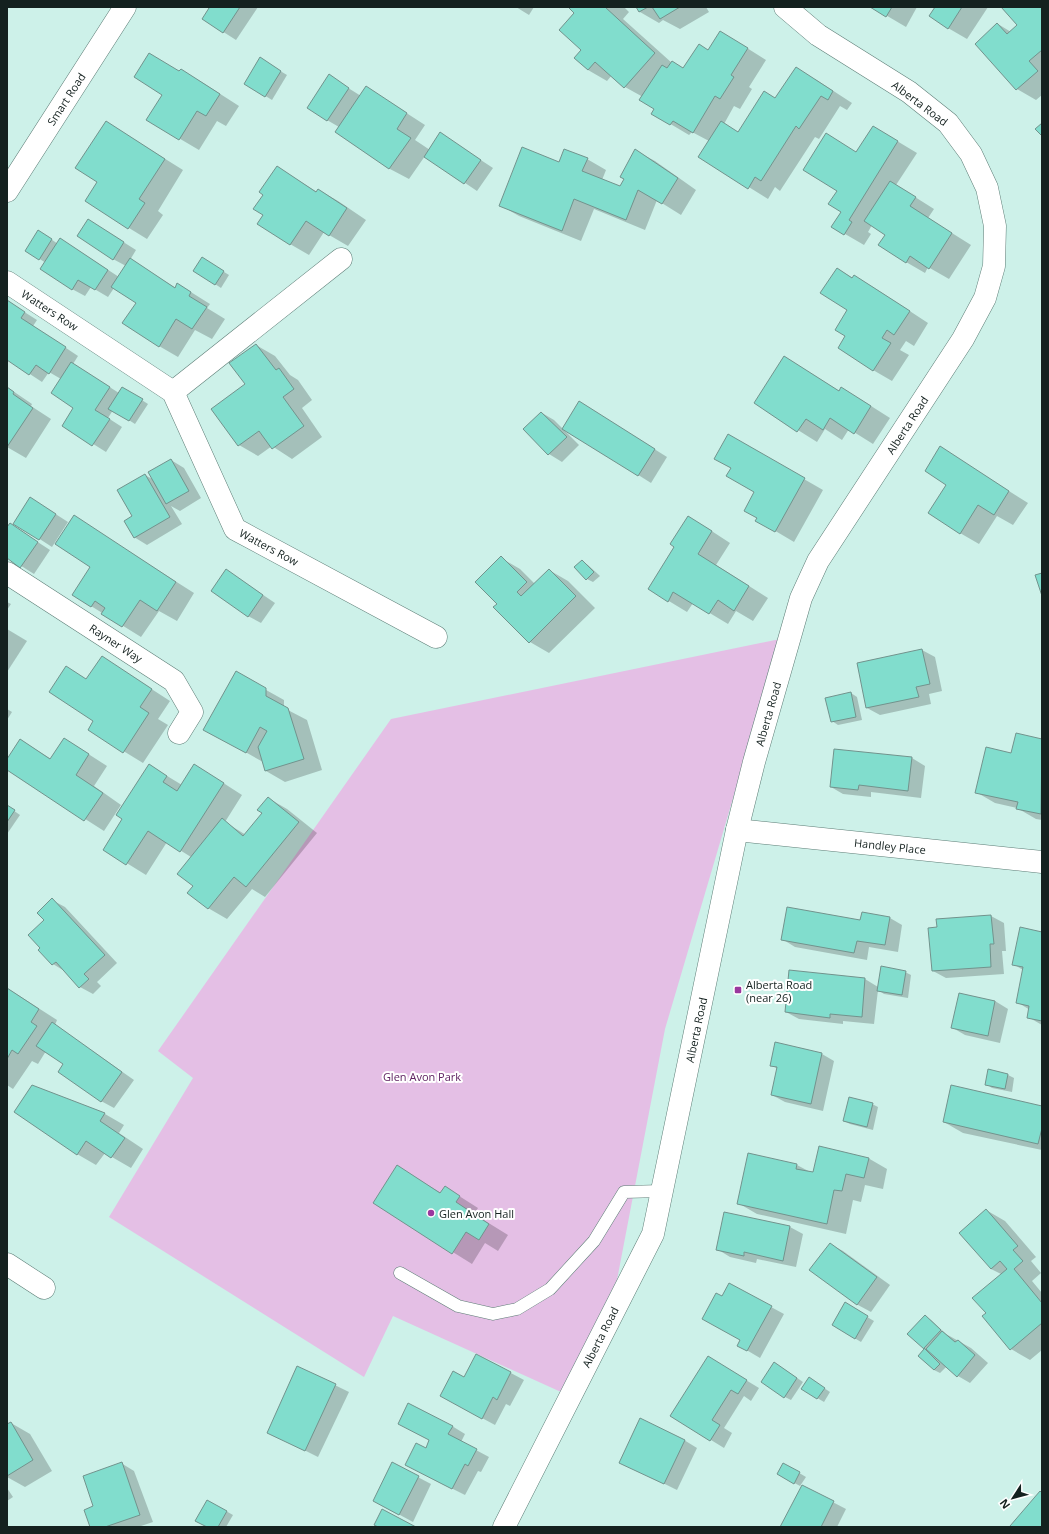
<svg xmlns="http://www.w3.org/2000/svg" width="1049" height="1534" viewBox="0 0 1049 1534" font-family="'Open Sans',sans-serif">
<rect width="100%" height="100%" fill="#cdf1e9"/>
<!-- green -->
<polygon fill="#e4bfe5" points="780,639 665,1029 617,1280 561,1392 393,1316 364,1377 109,1217 193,1078 158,1051 391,719"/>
<!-- shadow -->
<g fill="#0003">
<polygon points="209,7 258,7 236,40 203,19 211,8"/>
<polygon points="516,7 534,7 529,15"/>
<polygon points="569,7 624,7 629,12 623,19 672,63 684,69 709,51 739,43 766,60 749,87 752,89 740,109 734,106 724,124 739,133 776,99 815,79 852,103 847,110 840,106 819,139 815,137 780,191 775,187 768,199 699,156 709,141 692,132 689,135 652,113 655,109 643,97 625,87 612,75 607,81 588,70 575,58 583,50 575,13"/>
<polygon points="637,7 706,7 709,12 680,29 663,20 659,23 640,12"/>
<polygon points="872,7 917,7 906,27"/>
<polygon points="936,7 988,7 967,39 948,28"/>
<polygon points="1002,7 1042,7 1042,95 1036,100 1017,89 976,44 998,24 1011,32 1018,25"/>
<polygon points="260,59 287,75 272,100 245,83"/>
<polygon points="180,72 200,81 239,106 226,126 217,121 199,150 148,120"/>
<polygon points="329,76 361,96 366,87 425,125 415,140 430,150 441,134 493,168 477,191 425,156 409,179 390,169 336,132 339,127 327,120"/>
<polygon points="106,122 183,170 158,211 163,215 147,239 129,228 98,182"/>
<polygon points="892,138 917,153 896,185 934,209 928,218 971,245 949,279 928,267 925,273 906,262 886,234 872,225 868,232 871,234 864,245 833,227 842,212 838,191 857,153"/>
<polygon points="636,151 655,161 696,190 681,215 657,200 645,230 594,209 581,241 519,216 500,205 559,163 587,159 606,170 602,180 620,187 625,179"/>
<polygon points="277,167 317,192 319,190 338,201 366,220 348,246 324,232 309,255 290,244 264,215"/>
<polygon points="101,228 136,250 130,260 176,288 178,284 210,304 207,308 225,319 212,339 195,330 178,357 159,346 137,303 114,288 108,297 91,287 85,296 72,289 46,263 27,251 45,235 58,244 73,247 119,277 126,266 113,259"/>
<polygon points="208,262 229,275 221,288 215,284"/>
<polygon points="838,269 853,278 854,276 873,287 928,323 914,346 906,341 900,350 909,355 892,381 873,370 846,336 849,310"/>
<polygon points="7,301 37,320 33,326 78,356 73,364 119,393 123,388 148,404 135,424 113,410 108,418 122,427 106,452 63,425 75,408 61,379 49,372 42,382 7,359"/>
<polygon points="256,345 275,356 290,375 298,380 312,400 302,408 322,437 292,459 272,446 258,456 239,445 246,385"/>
<polygon points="785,357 839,391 860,399 890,418 873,444 849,429 842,440 825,429 817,442 755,403"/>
<polygon points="7,387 32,404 31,406 51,419 26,458 7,447"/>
<polygon points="592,410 667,457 651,483 564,428"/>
<polygon points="542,413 554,420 579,445 562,462 549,454 525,429"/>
<polygon points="729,436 823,490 794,542 757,520 758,518 756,492 732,468"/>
<polygon points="941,448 1028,503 1013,525 997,516 979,544 960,533"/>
<polygon points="171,460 184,468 201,498 180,511 171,506 182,524 147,545 134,537 133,516 145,475 154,480"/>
<polygon points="43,506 68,522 52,547 15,523"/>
<polygon points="74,517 194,593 177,621 159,611 141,637 91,606 92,567"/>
<polygon points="10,524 50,550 34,574 7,557 7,529"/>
<polygon points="707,528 730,543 716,565 768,598 753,621 736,611 728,624 693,603 687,612 649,589"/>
<polygon points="501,558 520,569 535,584 549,570 568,581 595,608 549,653 530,642 495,607 498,604"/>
<polygon points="582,561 588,565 600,576 593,582 587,579"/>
<polygon points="226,570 275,603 261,623 248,616"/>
<polygon points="7,602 11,604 7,610"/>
<polygon points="7,629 27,641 7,672"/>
<polygon points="922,650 935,657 942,691 929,694 931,704 880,715 867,708 858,663"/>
<polygon points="102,657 170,701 158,719 168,725 143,763 89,730 95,721 87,680"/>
<polygon points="236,673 284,700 284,708 307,720 322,770 285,782 266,771 263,762 224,740"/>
<polygon points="851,693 857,697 862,720 838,725 832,721"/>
<polygon points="7,709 12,712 7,720"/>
<polygon points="1016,734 1042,740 1042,820 1036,819 1017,808 995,803 976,792 1012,754"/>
<polygon points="65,739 107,766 94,786 121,805 104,831 7,769 7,761 21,740 51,759"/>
<polygon points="835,750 912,758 925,766 921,798 871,792 871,797 843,794 831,787"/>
<polygon points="149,765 182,785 214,777 242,795 225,822 246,835 263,813 268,798 287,809 317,833 265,897 252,889 227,919 208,908 194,886 191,857 167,842 146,875 104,849 124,819"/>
<polygon points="7,806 20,815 7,834"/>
<polygon points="52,900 65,907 117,963 97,982 101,986 93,994 80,987 66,972 53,964 41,948 45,920"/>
<polygon points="991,916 1004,923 1006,951 1002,951 1004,974 946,978 933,971 938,928 937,920"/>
<polygon points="890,918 902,925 898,952 869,947 867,960 795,947 782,939 861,921"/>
<polygon points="1042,933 1042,1025 1028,1017 1030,1010 1017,1002 1023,970 1013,964"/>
<polygon points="790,971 865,979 878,987 905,972 911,975 908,998 884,994 878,990 874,1024 843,1021 843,1024 799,1019 786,1012"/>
<polygon points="7,988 57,1020 55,1025 134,1080 114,1108 101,1101 65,1064 46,1051 38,1064 32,1061 13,1089 7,1085"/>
<polygon points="960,994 995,1001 1008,1009 1000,1043 965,1035 953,1028"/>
<polygon points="822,1054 834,1061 823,1111 785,1102 772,1095 778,1069 771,1065"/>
<polygon points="989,1070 1008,1075 1014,1078 1012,1092 992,1088 986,1084"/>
<polygon points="32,1086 105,1114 124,1125 119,1133 143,1149 131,1168 105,1153 96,1165 77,1154"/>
<polygon points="872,1104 878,1107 873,1130 850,1124 844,1121"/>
<polygon points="1042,1107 1042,1150 963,1133 944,1122"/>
<polygon points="868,1158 887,1169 883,1189 865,1185 861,1202 853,1200 846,1234 757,1214 738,1203 797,1165 814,1174"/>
<polygon points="398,1167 441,1193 445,1187 478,1208 474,1214 508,1235 498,1251 485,1243 472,1264 374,1203"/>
<polygon points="986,1210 1005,1221 1036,1257 1031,1261 1041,1273 1032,1281 1042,1293 1042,1350 1030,1360 1011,1349 987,1313 1001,1274 991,1269"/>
<polygon points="725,1213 790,1227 803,1234 796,1267 757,1259 756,1263 730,1257 717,1249"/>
<polygon points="830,1244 843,1251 890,1285 871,1312 858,1305 811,1270"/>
<polygon points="723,1297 771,1307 784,1314 760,1358 738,1345 741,1340"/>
<polygon points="845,1304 874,1321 861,1342 833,1325"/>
<polygon points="925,1316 931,1320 946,1334 971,1348 988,1363 970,1383 958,1376 947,1366 940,1373 934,1370 919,1356 925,1349 924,1348"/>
<polygon points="477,1355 524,1380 510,1406 506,1404 495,1425 454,1403"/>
<polygon points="721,1365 759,1388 751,1401 744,1396 724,1428 732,1433 724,1448 672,1416"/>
<polygon points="298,1367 349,1392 318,1457 268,1432"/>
<polygon points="781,1367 803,1382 791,1400 785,1397"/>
<polygon points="815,1382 830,1392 824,1402 802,1389"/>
<polygon points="11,1423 30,1434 52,1471 25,1487 7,1477 7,1425"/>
<polygon points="452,1426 465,1434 461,1442 489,1457 481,1472 478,1471 465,1495 419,1472 426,1449 430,1440"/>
<polygon points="684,1440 697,1448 677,1490 620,1462"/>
<polygon points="121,1463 134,1471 153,1522 138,1527 91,1527"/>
<polygon points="393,1464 431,1484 413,1522 374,1501"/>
<polygon points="784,1464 806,1477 800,1486 778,1474"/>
<polygon points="802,1486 846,1509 837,1527 781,1527"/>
<polygon points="7,1488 13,1497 7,1501"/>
<polygon points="208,1501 233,1515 226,1527 209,1527"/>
</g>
<!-- building -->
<g fill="#81ddcd" stroke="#72938d">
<polygon points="207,7 240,7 223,33 202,19 209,8"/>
<polygon points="568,7 605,7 655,53 624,88 595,62 588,70 574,58 581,50 559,30 574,13"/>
<polygon points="636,7 648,7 639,12"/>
<polygon points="652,7 680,7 660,19"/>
<polygon points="870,7 892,7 886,17"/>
<polygon points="935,7 962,7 948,29 929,16"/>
<polygon points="1001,7 1042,7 1042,50 1029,61 1038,71 1016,90 975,44 997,23 1007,34 1017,25"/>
<polygon points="720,31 748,48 731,75 734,77 720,99 715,96 693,133 673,121 670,125 651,114 654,109 639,100 662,65 667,68 672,61 683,68 699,44 708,50"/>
<polygon points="149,53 179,71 181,69 220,94 206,116 197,111 179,140 146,120 162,95 134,77"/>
<polygon points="260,57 281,71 265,97 244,84"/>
<polygon points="796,67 833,91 828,100 821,96 799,129 796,126 761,181 755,177 748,189 698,157 721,121 738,132 764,91 775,98"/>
<polygon points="329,74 349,88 327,121 307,108"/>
<polygon points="366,86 407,113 397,129 411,138 389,169 335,132"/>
<polygon points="106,121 165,159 139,199 145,203 128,229 85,201 97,182 75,168"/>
<polygon points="1042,123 1042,136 1035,129"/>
<polygon points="873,126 898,141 849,220 852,222 844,235 831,227 841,212 828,204 837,191 803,170 826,133 856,152"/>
<polygon points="440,132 481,160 464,184 424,157"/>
<polygon points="522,147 559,162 564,149 588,158 582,171 620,186 624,179 620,177 635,149 678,178 662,204 638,190 626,220 574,199 562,231 499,206"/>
<polygon points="277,166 316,192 318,189 347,208 329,236 306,221 290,245 257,224 263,215 253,209 263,195 259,192"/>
<polygon points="890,181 916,197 910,206 952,233 929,269 910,256 906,263 878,245 885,235 864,221"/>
<polygon points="88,219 124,242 113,260 77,236"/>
<polygon points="38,230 52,239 39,260 25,251"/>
<polygon points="60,238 108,270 95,290 78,280 72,290 40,269"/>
<polygon points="202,257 224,271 215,285 193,271"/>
<polygon points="130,258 175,288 177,283 191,292 189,296 207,307 192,329 176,319 159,347 122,323 136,303 111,287"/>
<polygon points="837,268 852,278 854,275 910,311 894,335 887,330 882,338 891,343 873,371 838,348 845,336 835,330 847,310 820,293"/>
<polygon points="7,300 25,312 21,318 66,347 49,374 36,365 29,375 7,360"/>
<polygon points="256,344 276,370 279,368 294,389 283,397 304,426 272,449 259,431 238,446 211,409 245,384 229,363"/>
<polygon points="784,356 839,391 841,387 871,406 854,434 830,418 823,430 806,419 797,432 754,403"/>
<polygon points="71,362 110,387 95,410 110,419 92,446 62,426 73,408 51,393"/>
<polygon points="7,387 14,392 13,394 33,408 7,447"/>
<polygon points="122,387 143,399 129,421 108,409"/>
<polygon points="579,401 655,449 638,476 562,429"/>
<polygon points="541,412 567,437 548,455 523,429"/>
<polygon points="728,434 805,478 775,532 755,521 757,518 744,511 754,492 726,476 731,468 714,459"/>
<polygon points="940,446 1009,491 994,515 978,505 960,534 928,513 946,485 925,471"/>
<polygon points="171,459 189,491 166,504 148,472"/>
<polygon points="145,474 170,517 134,538 124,521 132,516 117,490"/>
<polygon points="30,497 56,514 39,540 13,524"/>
<polygon points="74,515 176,582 157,611 140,600 122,627 101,614 105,608 95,601 91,607 72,595 90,567 55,544"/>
<polygon points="688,516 712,531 698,554 749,586 734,611 718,600 709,614 673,592 668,602 648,589 674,547 670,544"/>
<polygon points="10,523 38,542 20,568 7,558 7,527"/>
<polygon points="501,556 527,582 517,592 521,596 549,569 576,596 529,643 493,607 497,604 475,582"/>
<polygon points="582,560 594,572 586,580 574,567"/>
<polygon points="226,569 263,595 248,617 211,591"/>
<polygon points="1042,573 1042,596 1035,575"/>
<polygon points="922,649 930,684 916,687 919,697 866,708 857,663"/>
<polygon points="102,656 152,689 140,707 149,713 123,753 88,730 93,721 49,692 66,666 86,679"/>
<polygon points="236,671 266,688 266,696 288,708 304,759 265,771 258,747 267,731 260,727 246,753 203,730"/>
<polygon points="851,692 856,717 831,722 825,698"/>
<polygon points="1016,733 1042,739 1041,814 1016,809 1018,802 975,793 986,747 1011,753"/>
<polygon points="64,738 89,754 76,775 103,793 84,821 7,770 7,759 20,739 50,759"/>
<polygon points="834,749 912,757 908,791 859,785 858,790 830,787"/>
<polygon points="149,764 167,776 163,782 177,791 194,764 224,783 180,852 148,831 126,865 103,850 122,819 116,815"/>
<polygon points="268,797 299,822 246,887 234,877 208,909 187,893 193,886 177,874 222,818 243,836 262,813 257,810"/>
<polygon points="7,805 15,810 7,822"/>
<polygon points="52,898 105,955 84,974 89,979 79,988 56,962 52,965 38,950 40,948 28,935 44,920 37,913"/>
<polygon points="787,907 860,920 862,912 890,917 885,945 857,941 854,953 781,940"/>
<polygon points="991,915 994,944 990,944 991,967 932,971 928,928 937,927 936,919"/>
<polygon points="1020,927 1042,932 1042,1021 1027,1018 1029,1006 1016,1003 1023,967 1012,965"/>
<polygon points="881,966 906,971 902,995 877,991"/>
<polygon points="789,970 865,978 862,1017 830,1014 830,1018 785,1012"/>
<polygon points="7,988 39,1009 31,1022 37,1026 18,1054 12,1050 7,1059"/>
<polygon points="959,993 995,1001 988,1036 951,1028"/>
<polygon points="52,1022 122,1072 101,1102 58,1072 63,1064 36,1046"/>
<polygon points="775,1042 822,1053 811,1104 771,1095 777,1067 770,1066"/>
<polygon points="988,1069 1008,1074 1005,1089 985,1085"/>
<polygon points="32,1085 105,1113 100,1121 125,1138 111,1158 86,1141 77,1155 14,1112"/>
<polygon points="951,1085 1042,1106 1042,1128 1038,1144 943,1122"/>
<polygon points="849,1097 873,1103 867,1127 843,1121"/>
<polygon points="819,1146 869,1158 864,1178 846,1174 842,1191 834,1190 827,1224 737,1204 748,1153 797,1164 796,1169 813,1172"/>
<polygon points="397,1165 440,1193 445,1186 460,1196 456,1202 489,1224 479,1240 466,1232 452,1254 373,1203"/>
<polygon points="986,1209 1018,1246 1013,1250 1023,1261 1014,1269 1042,1303 1042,1323 1010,1350 982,1316 986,1313 972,1298 1007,1269 1000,1261 991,1269 959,1233"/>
<polygon points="724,1212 790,1226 783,1261 744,1252 744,1256 716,1250"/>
<polygon points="830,1243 877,1277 857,1305 809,1270"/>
<polygon points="729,1283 772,1306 747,1351 737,1346 740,1340 702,1319 716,1293 722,1296"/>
<polygon points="845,1302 868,1316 855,1339 832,1325"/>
<polygon points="925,1315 941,1330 924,1348 940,1364 934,1370 918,1356 924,1349 907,1334"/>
<polygon points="942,1331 955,1342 958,1340 975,1355 957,1377 926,1349"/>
<polygon points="476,1354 511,1372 497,1400 493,1397 482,1419 440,1396 453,1371 464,1377"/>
<polygon points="708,1356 747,1380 738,1394 731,1390 712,1420 720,1425 710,1441 670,1416"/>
<polygon points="774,1362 797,1378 784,1398 761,1382"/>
<polygon points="297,1366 336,1384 305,1451 267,1433"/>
<polygon points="809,1377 825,1388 817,1399 801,1389"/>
<polygon points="408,1403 453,1426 448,1434 477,1449 468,1466 465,1464 452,1489 405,1465 416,1443 426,1448 429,1440 398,1424"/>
<polygon points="640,1418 685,1440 664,1484 619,1463"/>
<polygon points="11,1422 33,1460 7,1476 7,1424"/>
<polygon points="122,1462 140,1515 105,1527 90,1527 84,1510 93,1506 83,1476"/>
<polygon points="392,1462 419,1476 399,1515 373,1501"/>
<polygon points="783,1463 800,1472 794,1484 777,1474"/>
<polygon points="802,1485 834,1501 821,1527 780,1527"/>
<polygon points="1040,1491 1042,1493 1042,1527 1012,1527 1010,1526"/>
<polygon points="207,1500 227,1511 218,1527 207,1527 195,1521"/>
<polygon points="382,1509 416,1527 378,1527 374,1525"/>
</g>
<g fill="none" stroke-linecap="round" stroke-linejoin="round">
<defs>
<polyline id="service" points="400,1273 458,1306 493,1314 517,1309 550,1289 594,1241 624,1192 662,1191"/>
<g id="minor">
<polyline points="7,191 125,7"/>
<polyline points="7,282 173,392 235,529 436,637"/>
<polyline points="173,392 341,259"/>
<polyline points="7,573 174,681 192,712 179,733"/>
<polyline points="737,830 1042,862"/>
<polyline points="7,1264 44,1288"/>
<polyline points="504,1527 653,1234 737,830 754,762 801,598 818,561 963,339 985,298 994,266 995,226 987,188 971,154 948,123 909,92 818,35 785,7"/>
</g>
</defs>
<!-- service casing -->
<use href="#service" stroke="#5d7d76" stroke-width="13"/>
<!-- minor casing -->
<use href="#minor" stroke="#5d7d76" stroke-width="23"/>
<!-- service -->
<use href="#service" stroke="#fff" stroke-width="12"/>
<!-- minor -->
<use href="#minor" stroke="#fff" stroke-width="22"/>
</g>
<!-- markers -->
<g fill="#9a379e" stroke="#fff" stroke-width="1.5">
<rect x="734" y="986" width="8" height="8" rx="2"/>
<circle cx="431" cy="1213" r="4"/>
</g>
<g text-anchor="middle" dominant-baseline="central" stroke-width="4" stroke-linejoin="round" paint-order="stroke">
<!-- street labels -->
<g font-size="11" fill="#14211f" stroke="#fff">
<text transform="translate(66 99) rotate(-57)">Smart Road</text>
<text transform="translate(920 103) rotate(37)">Alberta Road</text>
<text transform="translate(50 310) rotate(33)">Watters Row</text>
<text transform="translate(907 425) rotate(-57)">Alberta Road</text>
<text transform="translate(269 547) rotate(28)">Watters Row</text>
<text transform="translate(116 643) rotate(33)">Rayner Way</text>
<text transform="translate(768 714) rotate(-74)">Alberta Road</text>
<text transform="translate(890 846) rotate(6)">Handley Place</text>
<text transform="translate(696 1030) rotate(-78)">Alberta Road</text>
<text transform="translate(600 1337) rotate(-63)">Alberta Road</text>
</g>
<!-- poi labels -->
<g font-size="11" fill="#14211f" stroke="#fff" text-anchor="start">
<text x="746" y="984">Alberta Road<tspan x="746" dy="13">(near 26)</tspan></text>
<text x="439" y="1213">Glen Avon Hall</text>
</g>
<!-- park labels -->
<g font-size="11" fill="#5f2362" stroke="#fff">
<text x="422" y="1076">Glen Avon Park</text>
</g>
</g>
<!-- border -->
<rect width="1049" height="1534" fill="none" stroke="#14211f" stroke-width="16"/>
<!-- north arrow -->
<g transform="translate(1013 1498) rotate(234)" stroke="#ffffff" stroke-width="3" paint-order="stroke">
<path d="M0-3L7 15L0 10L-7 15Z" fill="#14211f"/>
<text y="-6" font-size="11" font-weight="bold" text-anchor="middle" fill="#14211f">N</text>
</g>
</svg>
